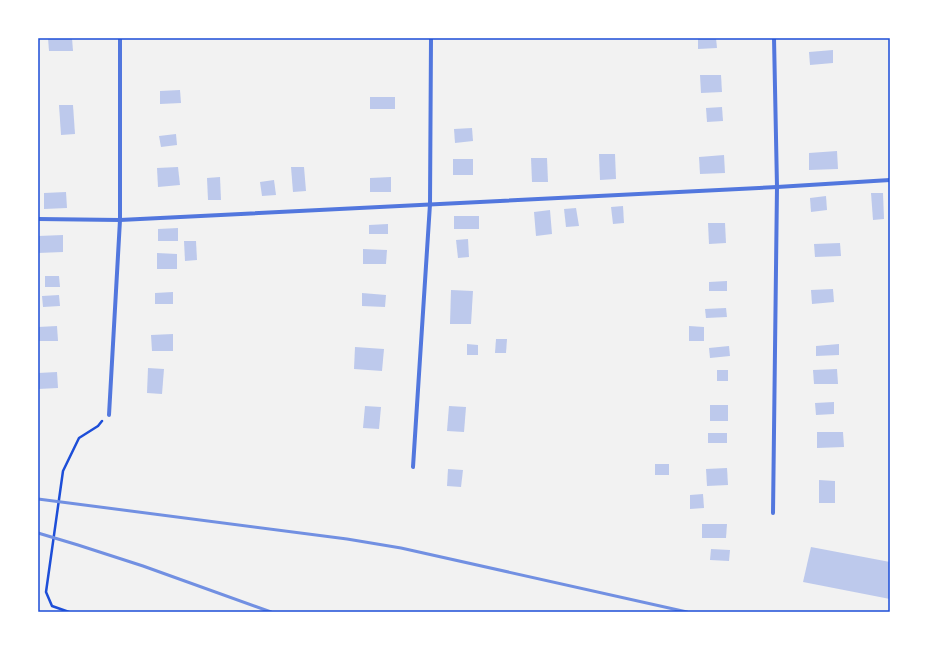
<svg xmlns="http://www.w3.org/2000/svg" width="928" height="650" viewBox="0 0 928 650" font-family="'Alegreya Sans',sans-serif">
<rect width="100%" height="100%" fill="#f2f2f2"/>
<!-- building -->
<g fill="#bdc9ec">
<polygon points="48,38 72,38 73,51 49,51"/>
<polygon points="716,38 717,48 698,49 698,39"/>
<polygon points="833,50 833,63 810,65 809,52"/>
<polygon points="700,75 721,75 722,92 701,93"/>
<polygon points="180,90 181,103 160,104 160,91"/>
<rect x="370" y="97" width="25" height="12"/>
<polygon points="59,105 73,105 75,134 61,135"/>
<polygon points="722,107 723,121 707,122 706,108"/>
<polygon points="472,128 473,141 455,143 454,129"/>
<polygon points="176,134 177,145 161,147 159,136"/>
<polygon points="837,151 838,169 809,170 809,153"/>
<polygon points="599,154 615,154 616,179 600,180"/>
<polygon points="724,155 725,173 700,174 699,157"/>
<polygon points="531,158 547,158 548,182 532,182"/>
<rect x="453" y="159" width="20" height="16"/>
<polygon points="178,167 180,185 158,187 157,168"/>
<polygon points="291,167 304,167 306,191 293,192"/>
<polygon points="220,177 221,200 208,200 207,178"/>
<polygon points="391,177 391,192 370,192 370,178"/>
<polygon points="274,180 276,195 262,196 260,182"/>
<polygon points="66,192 67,208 44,209 44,193"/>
<polygon points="871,193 883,193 884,219 873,220"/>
<polygon points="826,196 827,210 811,212 810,198"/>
<polygon points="623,206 624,223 613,224 611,207"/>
<polygon points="576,208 579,226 566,227 564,209"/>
<polygon points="550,210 552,234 536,236 534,212"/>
<rect x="454" y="216" width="25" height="13"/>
<polygon points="708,223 725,223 726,243 709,244"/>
<polygon points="388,224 388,234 369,234 369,225"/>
<polygon points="178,228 178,241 158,241 158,229"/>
<polygon points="63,235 63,252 38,253 38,236"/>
<polygon points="468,239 469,257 458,258 456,240"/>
<polygon points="184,241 196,241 197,260 185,261"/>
<polygon points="840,243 841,256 815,257 814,244"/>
<polygon points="363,249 387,250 386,264 363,264"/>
<polygon points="157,253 177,254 177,269 157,269"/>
<polygon points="45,276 59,276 60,287 45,287"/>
<polygon points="727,281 727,291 709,291 709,282"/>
<polygon points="833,289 834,302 812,304 811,290"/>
<polygon points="451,290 473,291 471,324 450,324"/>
<polygon points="173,292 173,304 155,304 155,293"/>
<polygon points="362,293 386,295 385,307 362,306"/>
<polygon points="59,295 60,306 43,307 42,296"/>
<polygon points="726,308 727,317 706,318 705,309"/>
<polygon points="57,326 58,341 38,341 38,327"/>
<polygon points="689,326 704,327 704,341 689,341"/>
<polygon points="173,334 173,351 152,351 151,335"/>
<polygon points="496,339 507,339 506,353 495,353"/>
<polygon points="467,344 478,345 478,355 467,355"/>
<polygon points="839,344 839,355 816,356 816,346"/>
<polygon points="729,346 730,356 710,358 709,348"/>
<polygon points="355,347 384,349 382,371 354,369"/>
<polygon points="148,368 164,369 162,394 147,393"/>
<polygon points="837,369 838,384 814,384 813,370"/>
<rect x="717" y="370" width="11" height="11"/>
<polygon points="57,372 58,388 38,389 38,373"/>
<polygon points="834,402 834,414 816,415 815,403"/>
<rect x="710" y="405" width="18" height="16"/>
<polygon points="365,406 381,407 379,429 363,428"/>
<polygon points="449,406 466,407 464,432 447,431"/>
<polygon points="817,432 843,432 844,447 817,448"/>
<rect x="708" y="433" width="19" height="10"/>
<rect x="655" y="464" width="14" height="11"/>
<polygon points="727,468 728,485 707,486 706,469"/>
<polygon points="448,469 463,470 461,487 447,486"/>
<polygon points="819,480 835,481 835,503 819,503"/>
<polygon points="703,494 704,508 690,509 690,495"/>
<polygon points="702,524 727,524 726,538 702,538"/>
<polygon points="811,547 890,562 890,599 803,582"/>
<polygon points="711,549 730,550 729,561 710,560"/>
</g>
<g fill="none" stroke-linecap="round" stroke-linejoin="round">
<!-- path -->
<polyline stroke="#1d4ed8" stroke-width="2.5" points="69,612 52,606 46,592 63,471 79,438 98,426 102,421"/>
<!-- minor -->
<g stroke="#5277de" stroke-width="4">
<polyline points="38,219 120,220 777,187 890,180"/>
<polyline points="109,415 120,220 120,38"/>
<polyline points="413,467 430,204 431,38"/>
<polyline points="773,513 777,187 774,38"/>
</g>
<!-- rail -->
<g stroke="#7290e2" stroke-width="3">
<polyline points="38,499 347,539 401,548 687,612"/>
<polyline points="38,533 78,545 143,566 271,612"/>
</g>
</g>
<!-- border -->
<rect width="928" height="650" fill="none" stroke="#ffffff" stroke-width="78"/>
<rect x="39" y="39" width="850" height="572" fill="none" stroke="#1d4ed8" stroke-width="1.5"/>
</svg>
